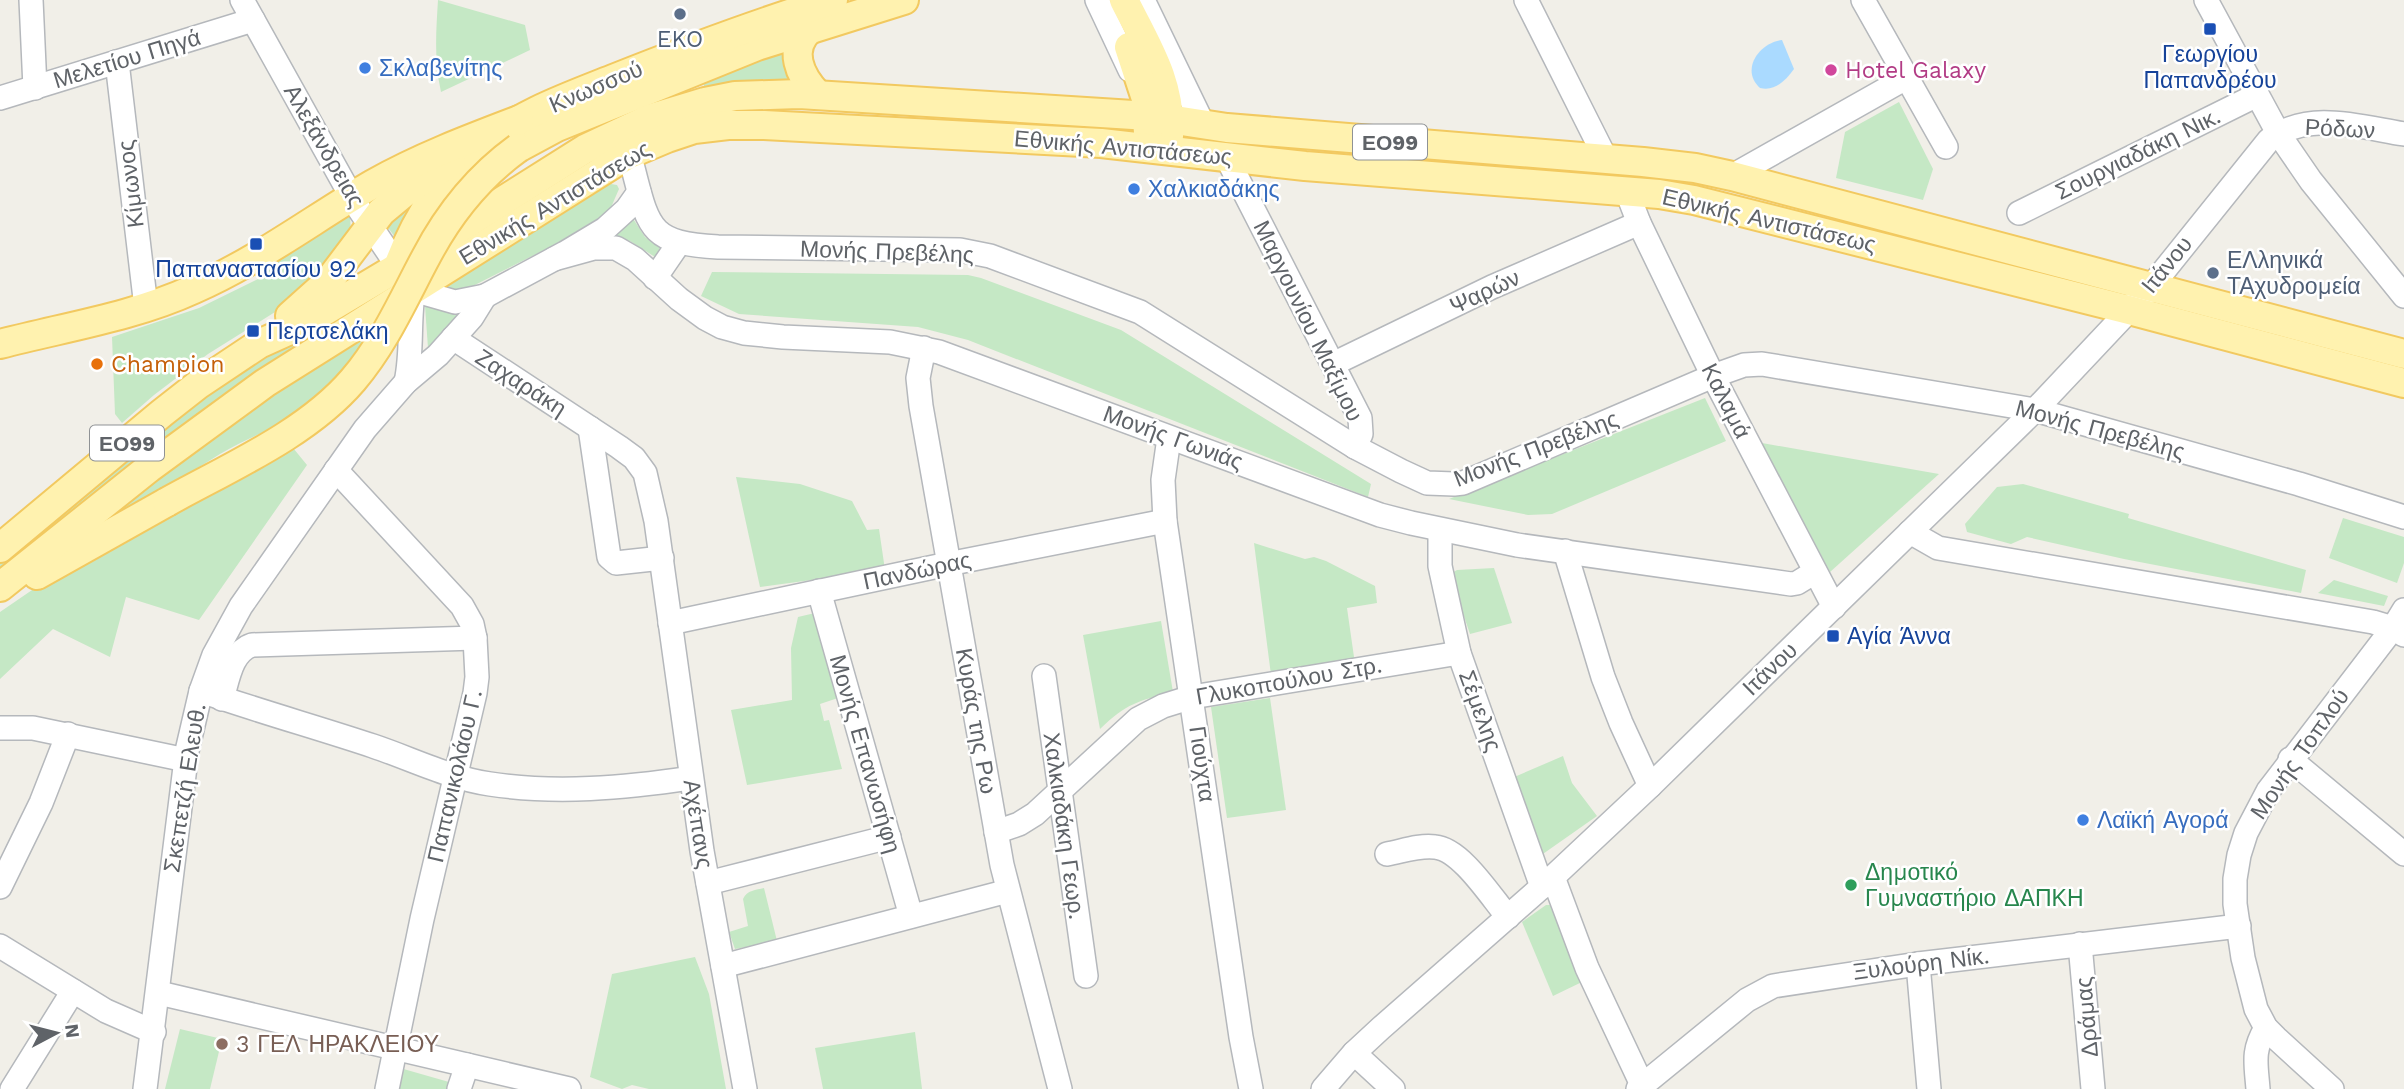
<svg xmlns="http://www.w3.org/2000/svg" width="2404" height="1089" viewBox="0 0 2404 1089" font-family="'Work Sans',sans-serif">
<rect width="100%" height="100%" fill="#f1efe8"/>
<!-- green -->
<g fill="#c5e8c5">
<path d="M438 0 525 25 530 50 441 92C434 61 436 32 438 0Z"/>
<polygon points="784,48 789,79 704,86 703,79"/>
<polygon points="1899,102 1933,169 1923,200 1836,178 1845,132"/>
<polygon points="435,181 397,240 384,222"/>
<polygon points="611,184 617,185 619,189 609,212 552,246 465,290 453,290 442,286 602,186"/>
<polygon points="345,213 350,216 351,233 336,255 283,307 208,354 154,395 122,423 115,414 112,337 199,308 264,276 277,262 285,249"/>
<polygon points="632,217 645,237 660,248 655,257 630,241 611,237"/>
<polygon points="712,272 968,275 981,278 1121,330 1371,484 1368,497 968,340 918,327 739,314 701,296"/>
<polygon points="396,286 0,571 0,558 206,396 323,322"/>
<polygon points="425,306 459,315 428,348"/>
<path d="M375 329C352 365 325 398 287 420 265 432 242 441 220 454 173 483 127 513 78 538L210 435Z"/>
<polygon points="1705,398 1726,441 1552,514 1528,515 1449,499"/>
<polygon points="289,443 307,465 199,620 126,597 110,657 53,629 0,679 0,612 54,575"/>
<polygon points="1762,443 1939,474 1830,572"/>
<polygon points="736,477 800,484 852,501 867,530 879,529 885,570 760,587"/>
<polygon points="2023,484 2129,514 2128,518 2306,570 2301,593 2124,559 2027,537 2011,544 1967,532 1965,524 1997,487"/>
<polygon points="2343,518 2404,537 2404,563 2397,583 2329,558"/>
<polygon points="1254,543 1305,559 1314,557 1326,561 1375,586 1377,603 1347,608 1355,664 1271,675"/>
<polygon points="1494,568 1512,623 1470,634 1452,581 1452,573 1457,570"/>
<polygon points="2334,580 2388,596 2384,606 2318,593"/>
<polygon points="815,613 838,698 820,704 824,721 829,720 842,769 747,785 731,710 792,700 791,648 798,617"/>
<path d="M1161 621 1173 692C1138 701 1127 703 1100 729L1083 635Z"/>
<polygon points="1270,698 1286,810 1227,818 1211,707"/>
<polygon points="1563,756 1572,783 1597,816 1540,856 1512,778"/>
<path d="M764 888 777 941 735 949 729 932 748 926 743 899C747 890 756 890 764 888Z"/>
<polygon points="1546,905 1553,905 1584,981 1553,996 1522,922"/>
<polygon points="695,957 709,994 726,1089 649,1089 632,1085 622,1089 590,1077 612,974"/>
<polygon points="180,1029 222,1039 210,1089 165,1089"/>
<polygon points="915,1032 922,1089 823,1089 815,1048"/>
<polygon points="400,1068 449,1082 447,1089 394,1089"/>
</g>
<!-- water -->
<path fill="#aadaff" d="M1782 40 1794 69C1786 80 1775 92 1760 88 1740 70 1759 43 1782 40Z"/>
<g fill="none" stroke-linecap="round" stroke-linejoin="round">
<defs>
<g id="minor">
<polyline points="31,0 35,88"/>
<polyline points="242,0 355,203 405,277 420,292 455,302 485,296 565,253 605,229 627,209 639,192"/>
<polyline points="1097,0 1130,70"/>
<polyline points="1143,0 1203,124"/>
<polyline points="1526,0 1606,159"/>
<polyline points="1863,0 1946,147"/>
<polyline points="2206,0 2278,133 2311,181 2404,296"/>
<polyline points="117,62 146,307"/>
<polyline points="0,98 253,20"/>
<path d="M620 142C629 149 631 161 634 172 649 232 653 243 718 247L960 250 990 256 1140 312 1355 447 1401 471 1427 483 1454 484 1463 483 1713 376 1744 365 1762 364 2035 410 2299 484 2404 517"/>
<polyline points="1227,158 1360,418 1361,434 1355,447"/>
<polyline points="1732,176 1906,78"/>
<polyline points="1627,192 1639,223 1713,376 1834,607"/>
<polyline points="2019,213 2257,95"/>
<polyline points="554,259 594,248 616,248 635,259 679,299 705,318 722,327 744,333 783,337 890,342 939,352 1380,515 1411,523 1517,545 1791,584 1797,583 1815,572"/>
<polyline points="655,278 679,243"/>
<polyline points="453,338 619,447 634,458 645,473 656,521 702,851 745,1089"/>
<polyline points="924,348 918,378 921,406 1002,865 1060,1089"/>
<polyline points="1333,364 1492,287 1639,223"/>
<path d="M406 382C413 351 408 319 414 288"/>
<polyline points="590,428 609,557 616,563 662,558"/>
<polyline points="1169,438 1163,480 1165,521 1241,1037 1251,1089"/>
<polyline points="336,470 462,606 472,624 475,638 477,677 475,693 422,919 387,1089"/>
<polyline points="1440,530 1440,566 1459,653 1542,887"/>
<polyline points="1910,532 1938,548 2373,622 2393,628 2404,635"/>
<polyline points="1565,551 1603,677 1621,723 1650,786"/>
<polyline points="819,591 911,916"/>
<polyline points="670,623 948,564 1165,521"/>
<polyline points="1044,676 1086,976"/>
<path d="M201 691C258 711 316 727 373 746 412 759 449 778 490 784 556 794 624 788 691 778"/>
<path d="M222 699C228 679 231 652 252 645L475 638"/>
<polyline points="0,728 33,728 186,760"/>
<polyline points="2290,759 2404,854"/>
<polyline points="996,832 1019,824 1035,814 1138,719 1163,706 1192,697 1459,653"/>
<path d="M1387 854C1403 851 1419 845 1435 847 1461 849 1491 897 1508 917"/>
<polyline points="1553,877 1587,968 1644,1089"/>
<polyline points="708,883 889,837"/>
<polyline points="0,887 41,803 68,734"/>
<polyline points="2080,944 2093,1089"/>
<polyline points="0,946 106,1011 154,1032"/>
<polyline points="1918,964 1929,1089"/>
<polyline points="723,966 1008,891"/>
<polyline points="159,993 569,1089"/>
<polyline points="1354,1053 1393,1089"/>
<polyline points="12,1089 73,991"/>
<polyline points="145,1089 187,751 201,691 214,655 241,606 365,429 406,382 438,355 472,317 485,296"/>
<polyline points="459,1089 467,1065"/>
<path d="M1323 1089 1354 1053 1381 1028 1553 877 1650 786 2035 410 2150 288 2269 140C2308 110 2360 127 2404 134"/>
<polyline points="1638,1089 1747,1000 1773,986 1918,964 2239,926"/>
<path d="M2258 1089C2256 1063 2252 1051 2266 1028"/>
<polyline points="2332,1089 2276,1038 2266,1028 2256,1009 2243,958 2235,904 2235,879 2239,855 2246,833 2268,791 2393,628 2404,610"/>
</g>
<g id="major">
<path d="M1124 0C1147 46 1172 83 1169 136"/>
<path d="M810 29C787 49 800 76 817 94"/>
<polyline points="1129,47 1146,99 1148,133"/>
<polyline points="518,148 557,127 757,46 904,0"/>
<path d="M398 267C415 220 442 178 481 146 519 114 568 97 613 79 686 50 758 23 833 0"/>
<polyline points="290,316 328,282 381,212 405,192 451,162"/>
<path d="M0 344C65 327 133 317 194 289 258 261 313 219 373 184 419 158 469 139 519 120"/>
<polyline points="0,548 162,413 199,384 259,344 301,325 398,267 585,149 649,119 705,102 735,96 799,94 1149,116 1227,128 1643,162 1695,168 1732,176 2404,354"/>
<polyline points="37,575 167,502"/>
<polyline points="0,587 149,468 265,383 629,154 667,138 694,129 728,125 764,125 1101,143 1305,166 1659,194 1694,200 2129,310 2404,383"/>
</g>
</defs>
<!-- minor casing -->
<use href="#minor" stroke="#b5b8bc" stroke-width="26"/>
<!-- major casing -->
<use href="#major" stroke="#f2c960" stroke-width="32"/>
<!-- minor -->
<use href="#minor" stroke="#fff" stroke-width="23"/>
<!-- major -->
<use href="#major" stroke="#fff2af" stroke-width="28"/>
<defs>
<path id="major-bridge" d="M167 502C228 468 307 434 353 380 384 344 404 298 426 257 449 213 478 177 518 148"/>
</defs>
<!-- major-bridge casing -->
<use href="#major-bridge" stroke="#f2c960" stroke-width="32" stroke-linecap="butt"/>
<!-- major-bridge -->
<use href="#major-bridge" stroke="#fff2af" stroke-width="28"/>
</g>
<!-- markers -->
<g fill="#5c6f8a" stroke="#fff" stroke-width="2.5">
<circle cx="680" cy="14" r="7"/>
<circle cx="2213" cy="273" r="7"/>
</g>
<g fill="#1a4fb4" stroke="#fff" stroke-width="2.5">
<rect x="2203" y="22" width="14" height="14" rx="3.5"/>
<rect x="249" y="237" width="14" height="14" rx="3.5"/>
<rect x="246" y="324" width="14" height="14" rx="3.5"/>
<rect x="1826" y="629" width="14" height="14" rx="3.5"/>
</g>
<g fill="#3f7fe0" stroke="#fff" stroke-width="2.5">
<circle cx="365" cy="68" r="7"/>
<circle cx="1134" cy="189" r="7"/>
<circle cx="2083" cy="820" r="7"/>
</g>
<circle fill="#d1479c" stroke="#fff" stroke-width="2.5" cx="1831" cy="70" r="7"/>
<circle fill="#e8710a" stroke="#fff" stroke-width="2.5" cx="97" cy="364" r="7"/>
<circle fill="#2e9e5b" stroke="#fff" stroke-width="2.5" cx="1851" cy="885" r="7"/>
<circle fill="#8d6e63" stroke="#fff" stroke-width="2.5" cx="222" cy="1044" r="7"/>
<g text-anchor="middle" dominant-baseline="central" stroke-width="5" stroke-linejoin="round" paint-order="stroke">
<!-- shield labels -->
<g fill="#fff" stroke="#8f9295" stroke-width="2">
<rect x="1353" y="124.5" width="74" height="35" rx="5"/>
<rect x="90" y="425.5" width="74" height="35" rx="5"/>
</g>
<g font-size="21" font-weight="bold" fill="#5f6368">
<text x="1390" y="142">ΕΟ99</text>
<text x="127" y="443">ΕΟ99</text>
</g>
<!-- service labels -->
<g font-size="23" fill="#4e5e75" stroke="#fff">
<text x="680" y="39">EKO</text>
<text x="2227" y="260" text-anchor="start">ΕΛληνικά<tspan x="2227" dy="26">ΤΑχυδρομεία</tspan></text>
</g>
<!-- transit labels -->
<g font-size="23" fill="#164399" stroke="#fff">
<text x="2210" y="54">Γεωργίου<tspan x="2210" dy="26">Παπανδρέου</tspan></text>
<text x="256" y="269">Παπαναστασίου 92</text>
<text x="267" y="331" text-anchor="start">Περτσελάκη</text>
<text x="1847" y="636" text-anchor="start">Αγία Άννα</text>
</g>
<!-- street labels -->
<g font-size="23" fill="#5f6368" stroke="#fff">
<text transform="translate(127 59) rotate(-17)">Μελετίου Πηγά</text>
<text transform="translate(596 87) rotate(-23)">Κνωσσού</text>
<text transform="translate(2340 129) rotate(3)">Ρόδων</text>
<text transform="translate(324 146) rotate(60)">Αλεξάνδρειας</text>
<text transform="translate(1123 148) rotate(5)">Εθνικής Αντιστάσεως</text>
<text transform="translate(2138 154) rotate(-26)">Σουργιαδάκη Νικ.</text>
<text transform="translate(131 184) rotate(-97)">Κίμωνος</text>
<text transform="translate(555 203) rotate(-31)">Εθνικής Αντιστάσεως</text>
<text transform="translate(1769 221) rotate(13)">Εθνικής Αντιστάσεως</text>
<text transform="translate(887 252) rotate(2)">Μονής Πρεβέλης</text>
<text transform="translate(2167 265) rotate(-51)">Ιτάνου</text>
<text transform="translate(1485 292) rotate(-25)">Ψαρών</text>
<text transform="translate(1308 321) rotate(64)">Μαργουνίου Μαξίμου</text>
<text transform="translate(521 383) rotate(33)">Ζαχαράκη</text>
<text transform="translate(1726 401) rotate(63)">Καλαμά</text>
<text transform="translate(2100 430) rotate(15)">Μονής Πρεβέλης</text>
<text transform="translate(1173 438) rotate(20)">Μονής Γωνιάς</text>
<text transform="translate(1536 449) rotate(-21)">Μονής Πρεβέλης</text>
<text transform="translate(917 571) rotate(-12)">Πανδώρας</text>
<text transform="translate(1770 669) rotate(-44)">Ιτάνου</text>
<text transform="translate(1289 681) rotate(-10)">Γλυκοπούλου Στρ.</text>
<text transform="translate(1480 711) rotate(70)">Σέμελης</text>
<text transform="translate(976 721) rotate(80)">Κυράς της Ρω</text>
<text transform="translate(865 754) rotate(74)">Μονής Επανωσήφη</text>
<text transform="translate(2300 754) rotate(-55)">Μονής Τοπλού</text>
<text transform="translate(1202 764) rotate(82)">Γιούχτα</text>
<text transform="translate(455 776) rotate(-77)">Παπανικολάου Γ.</text>
<text transform="translate(185 788) rotate(-81)">Σκεπετζή Ελευθ.</text>
<text transform="translate(698 824) rotate(81)">Αχέπανς</text>
<text transform="translate(1064 826) rotate(82)">Χαλκιαδάκη Γεωρ.</text>
<text transform="translate(1921 964) rotate(-7)">Ξυλούρη Νίκ.</text>
<text transform="translate(2087 1017) rotate(-95)">Δράμας</text>
</g>
<!-- shop labels -->
<g font-size="23" fill="#366cbe" stroke="#fff" text-anchor="start">
<text x="379" y="68">Σκλαβενίτης</text>
<text x="1148" y="189">Χαλκιαδάκης</text>
<text x="2097" y="820">Λαϊκή Αγορά</text>
</g>
<!-- hotel labels -->
<g font-size="23" fill="#b23c85" stroke="#fff" text-anchor="start">
<text x="1845" y="70">Hotel Galaxy</text>
</g>
<!-- food labels -->
<g font-size="23" fill="#c56008" stroke="#fff" text-anchor="start">
<text x="111" y="364">Champion</text>
</g>
<!-- leisure labels -->
<g font-size="23" fill="#27864d" stroke="#fff" text-anchor="start">
<text x="1865" y="872">Δημοτικό<tspan x="1865" dy="26">Γυμναστήριο ΔΑΠΚΗ</tspan></text>
</g>
<!-- education labels -->
<g font-size="23" fill="#785e54" stroke="#fff" text-anchor="start">
<text x="236" y="1044">3 ΓΕΛ ΗΡΑΚΛΕΙΟΥ</text>
</g>
</g>
<!-- north arrow -->
<g transform="translate(56 1033) rotate(83)" stroke="#ffffff" stroke-width="5" paint-order="stroke">
<path d="M0-5L12 26L0 18L-12 26Z" fill="#5f6368"/>
<text y="-10" font-size="19" font-weight="bold" text-anchor="middle" fill="#5f6368">N</text>
</g>
</svg>
